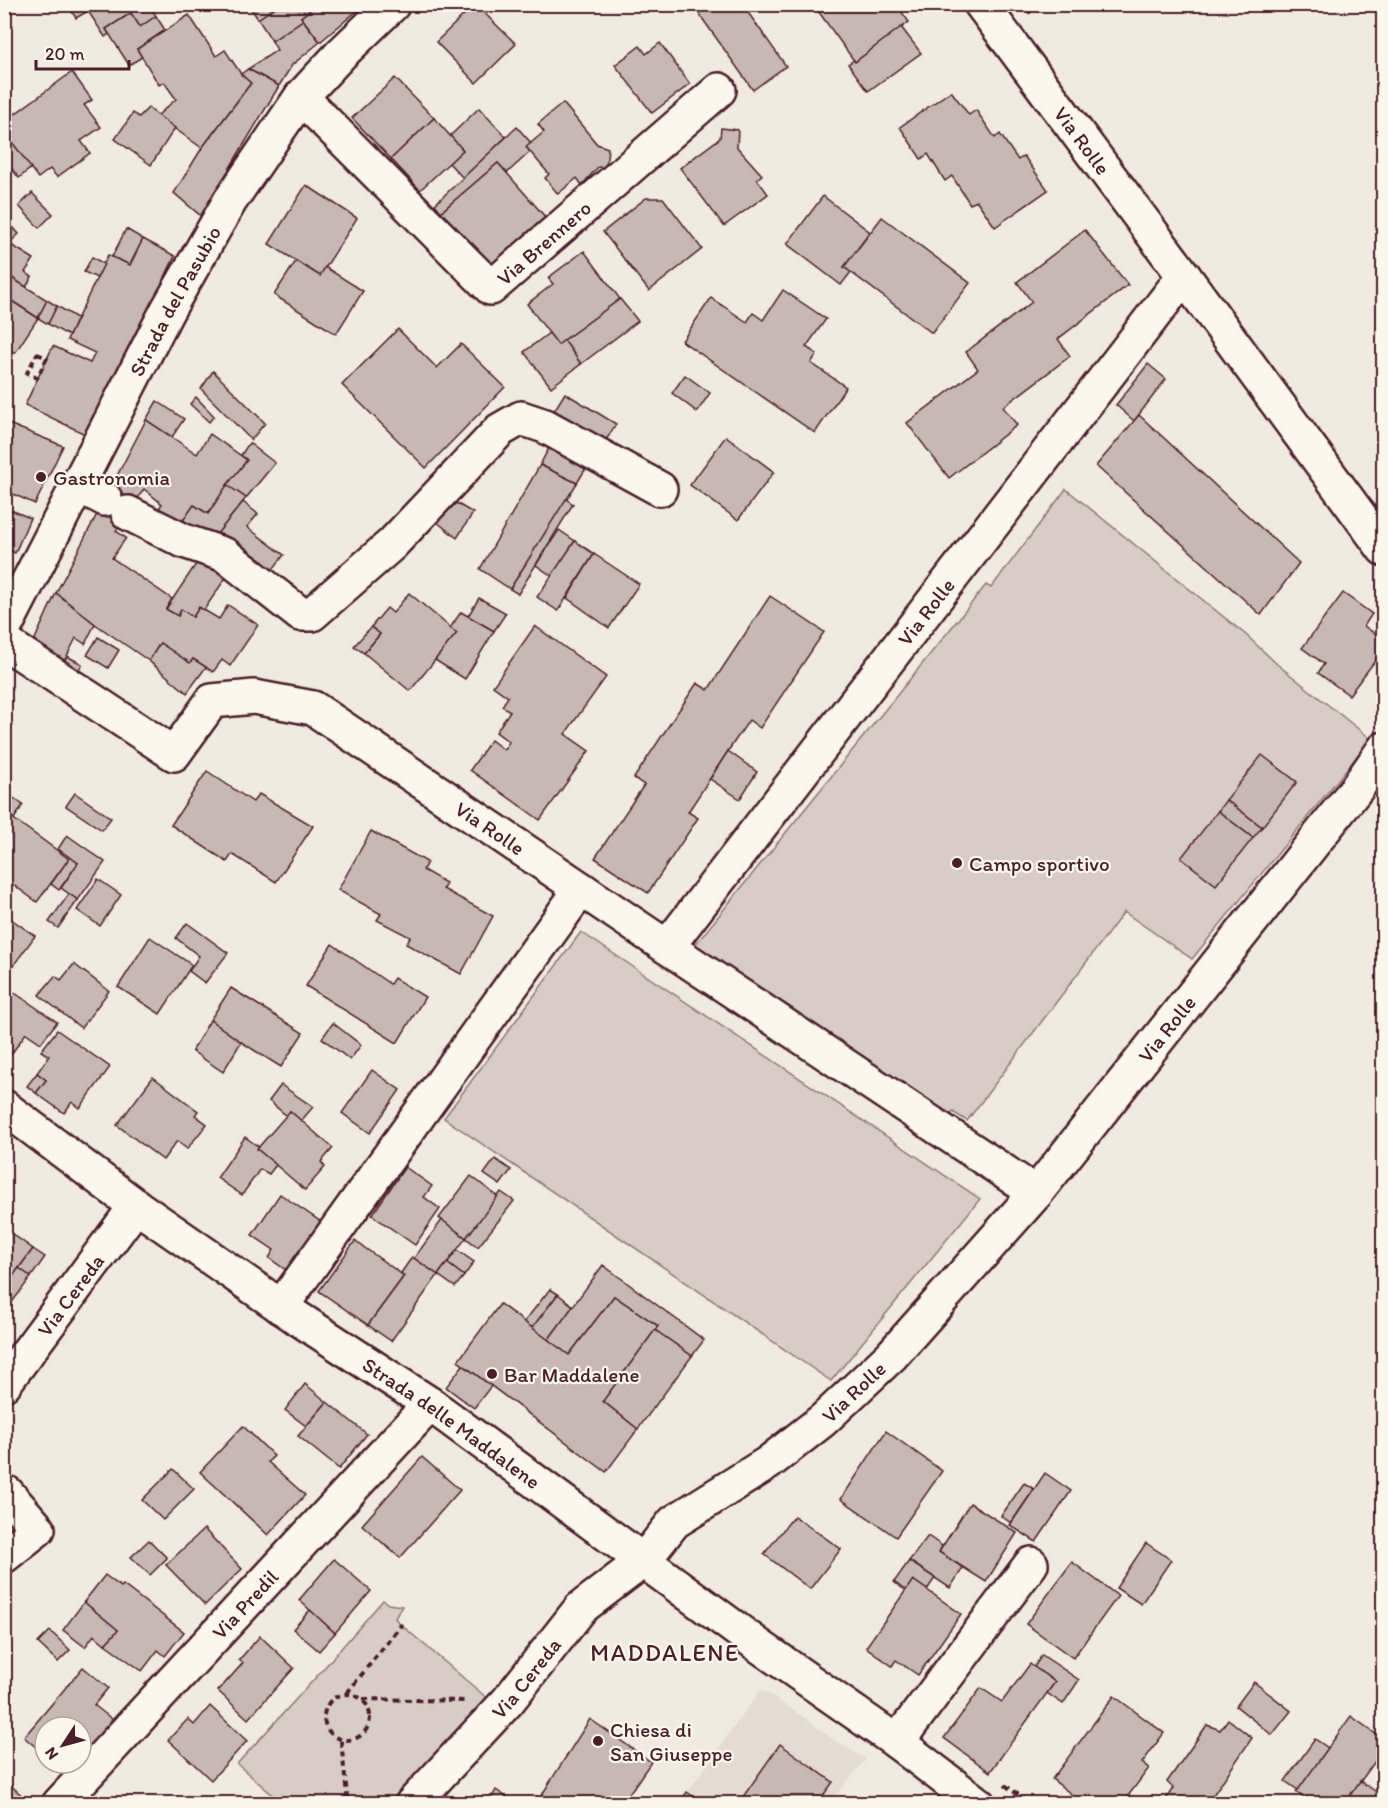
<svg xmlns="http://www.w3.org/2000/svg" width="1388" height="1808" viewBox="0 0 1388 1808" font-family="Itim,sans-serif">
<rect width="100%" height="100%" fill="#f0eae0"/>
<filter id="ink" filterUnits="userSpaceOnUse"><feTurbulence type="fractalNoise" baseFrequency=".0167" numOctaves="2"/><feDisplacementMap in="SourceGraphic" scale="12" xChannelSelector="R" yChannelSelector="G"/><feConvolveMatrix kernelMatrix="1 2 1 2 8 2 1 2 1" color-interpolation-filters="sRGB"/></filter>
<g filter="url(#ink)">
<!-- built -->
<polygon fill="#e4dbd2" points="761,1689 809,1721 832,1739 866,1759 829,1803 679,1804"/>
<!-- green -->
<g fill="#d8ccc6" stroke="#917678" stroke-width="1.5">
<polygon points="1066,489 1246,635 1278,665 1371,739 1192,959 1124,912 967,1121 953,1112 940,1128 691,950 986,585 991,588"/>
<polygon points="581,932 980,1199 831,1381 444,1118"/>
<polygon points="383,1600 388,1604 402,1606 395,1618 399,1623 487,1698 391,1803 282,1803 237,1764 318,1675"/>
</g>
<!-- building -->
<g fill="#c8b8b3" stroke="#4a1f2b" stroke-width="1.5">
<polygon points="67,4 149,4 156,16 140,27 131,13 106,29 109,34 105,37 88,11 76,18"/>
<polygon points="248,4 280,4 258,19"/>
<polygon points="280,4 314,4 315,7 301,17 303,20 272,41 258,19"/>
<polygon points="318,4 365,4 320,42 301,17"/>
<polygon points="475,4 516,44 476,83 436,42"/>
<polygon points="692,4 742,4 786,66 753,90"/>
<polygon points="813,4 896,4 909,22 855,62"/>
<polygon points="131,13 140,27 156,16 165,30 137,49 142,57 129,65 106,29"/>
<polygon points="189,15 216,56 225,50 241,74 251,83 202,148 157,116 176,99 164,82 159,85 137,49"/>
<polygon points="303,20 320,42 292,65 279,86 248,69 277,50 272,41"/>
<polygon points="901,27 921,53 868,91 848,64 854,60 855,62"/>
<polygon points="660,43 690,84 652,113 615,65 640,46 646,54"/>
<polygon points="248,69 279,86 201,216 174,193 202,148 251,83 241,74"/>
<polygon points="72,72 92,100 84,105 101,127 81,141 90,153 57,177 50,169 38,178 4,132 4,122"/>
<polygon points="395,78 434,118 391,159 352,118"/>
<polygon points="951,91 969,115 976,110 995,138 1000,134 1018,160 1024,156 1048,190 995,227 977,201 970,204 952,176 945,181 928,154 921,159 900,127"/>
<polygon points="563,103 597,144 608,148 606,168 598,167 582,185 577,178 558,194 545,178 549,174 526,147 544,132 538,124"/>
<polygon points="148,108 175,128 151,165 115,139 133,113 139,117"/>
<polygon points="479,108 506,137 463,178 449,163 463,150 450,136"/>
<polygon points="434,118 463,150 420,190 391,159"/>
<polygon points="517,127 531,143 526,147 530,152 507,173 498,163 441,212 435,204"/>
<polygon points="721,128 738,130 737,147 762,175 757,179 768,194 724,226 680,168 720,138"/>
<polygon points="5,132 31,168 19,178 4,159"/>
<polygon points="498,163 547,219 491,269 441,212"/>
<polygon points="306,185 357,218 320,276 269,244"/>
<polygon points="32,193 53,214 39,228 19,206"/>
<polygon points="823,196 870,232 844,267 851,272 841,285 787,244"/>
<polygon points="646,198 663,198 702,249 649,291 603,232"/>
<polygon points="882,217 970,283 932,333 844,267"/>
<polygon points="5,218 19,234 4,248 4,219"/>
<polygon points="126,229 143,239 130,265 112,257"/>
<polygon points="1085,230 1128,285 1058,339 1070,356 1003,407 1017,425 949,478 907,423 978,369 966,352 1032,302 1017,282"/>
<polygon points="143,239 175,256 89,436 25,405 53,346 90,363 95,353 67,340 108,255 130,265"/>
<polygon points="13,246 34,259 25,272 32,277 26,287 4,273 4,260"/>
<polygon points="584,251 620,299 558,345 527,304 553,284 548,278"/>
<polygon points="92,257 104,264 97,278 84,272"/>
<polygon points="296,261 320,276 325,267 363,291 336,334 274,295"/>
<polygon points="4,273 47,300 38,318 4,296"/>
<polygon points="783,290 826,319 806,347 817,354 811,363 846,387 815,433 682,341 711,298 747,322 753,313 763,320"/>
<polygon points="4,296 38,318 15,353 4,346"/>
<polygon points="620,299 638,321 581,364 564,340"/>
<polygon points="47,300 57,306 48,324 38,318"/>
<polygon points="57,306 77,318 69,336 48,324"/>
<polygon points="398,329 437,368 461,344 505,387 426,468 342,385"/>
<polygon points="549,333 558,345 564,340 581,364 551,387 524,352"/>
<polygon points="1148,364 1166,379 1134,421 1116,405"/>
<polygon points="213,371 265,423 251,440 201,389"/>
<polygon points="685,375 710,393 697,412 672,393"/>
<polygon points="565,393 616,424 600,450 549,419"/>
<polygon points="196,397 214,416 209,422 190,404"/>
<polygon points="157,401 184,419 172,437 146,420"/>
<polygon points="1139,415 1299,563 1261,615 1096,466"/>
<polygon points="146,420 197,454 210,434 247,460 208,514 194,505 179,526 157,511 162,504 144,489 116,531 126,538 112,558 172,599 166,609 178,616 181,609 193,617 199,607 219,619 228,605 258,625 230,666 222,660 213,672 193,659 190,663 160,643 149,661 95,624 56,593"/>
<polygon points="4,422 63,446 35,504 4,490"/>
<polygon points="726,436 774,472 738,520 690,485"/>
<polygon points="249,443 275,463 246,498 227,485 247,460 241,455"/>
<polygon points="550,446 588,465 577,483 540,465"/>
<polygon points="540,465 577,483 510,589 480,569"/>
<polygon points="227,485 246,498 211,542 179,526 194,505 208,514"/>
<polygon points="566,499 573,504 518,594 510,589"/>
<polygon points="243,502 258,514 247,527 284,555 267,577 216,535"/>
<polygon points="456,503 473,513 457,538 437,522"/>
<polygon points="4,507 30,518 15,553 4,548"/>
<polygon points="559,530 575,541 552,576 536,565"/>
<polygon points="575,541 594,554 558,611 537,597"/>
<polygon points="594,554 639,584 609,628 567,598"/>
<polygon points="200,558 227,576 204,610 199,607 193,617 181,609 178,616 166,609"/>
<polygon points="56,593 95,624 85,644 76,638 60,670 30,650"/>
<polygon points="409,593 457,633 410,691 364,653 380,634 371,627 387,608 393,613"/>
<polygon points="1343,593 1372,614 1364,626 1384,640 1384,649 1349,695 1318,673 1324,664 1302,648"/>
<polygon points="770,596 824,632 760,728 749,720 728,751 688,812 698,818 648,893 595,858 644,785 634,778 697,683 708,690"/>
<polygon points="479,598 506,613 494,631 468,616"/>
<polygon points="461,612 494,631 465,679 435,660 457,633 450,628"/>
<polygon points="535,626 606,677 565,734 589,751 540,820 470,770 491,740 504,750 509,742 496,732 510,711 502,706 508,697 493,686"/>
<polygon points="371,627 380,634 364,653 354,646"/>
<polygon points="98,637 119,650 108,668 87,655"/>
<polygon points="160,643 190,663 193,659 206,667 187,693 149,661"/>
<polygon points="67,656 82,664 74,679 60,670"/>
<polygon points="728,751 757,772 740,799 710,779"/>
<polygon points="1262,755 1297,782 1262,827 1226,800"/>
<polygon points="207,771 253,802 259,794 313,826 276,882 232,854 227,862 171,825"/>
<polygon points="4,791 23,805 14,819 4,812"/>
<polygon points="75,793 111,818 102,830 66,806"/>
<polygon points="1226,800 1262,827 1253,838 1218,811"/>
<polygon points="1218,811 1253,838 1216,885 1181,858"/>
<polygon points="4,812 69,859 37,902 4,878"/>
<polygon points="371,831 427,862 423,870 446,883 443,889 493,916 461,974 406,944 410,937 377,920 381,914 338,890"/>
<polygon points="67,835 105,862 78,900 61,888 78,863 58,849"/>
<polygon points="70,857 78,863 59,890 51,884"/>
<polygon points="98,879 121,895 100,926 77,910"/>
<polygon points="69,894 78,900 58,928 49,922"/>
<polygon points="4,914 35,936 8,973 4,970"/>
<polygon points="187,923 228,953 205,983 189,971 199,956 176,938"/>
<polygon points="150,937 192,965 160,1014 118,987"/>
<polygon points="332,944 390,984 394,978 425,997 397,1043 306,986"/>
<polygon points="74,964 109,991 81,1028 39,995 55,976 61,980"/>
<polygon points="231,988 303,1033 281,1067 241,1042 210,1020"/>
<polygon points="9,989 57,1022 41,1043 26,1033 7,1060 4,1059 4,995"/>
<polygon points="210,1020 241,1042 223,1072 192,1051"/>
<polygon points="333,1023 361,1045 350,1060 322,1038"/>
<polygon points="57,1030 110,1067 80,1108 72,1102 64,1113 36,1093 46,1080 37,1073 49,1056 41,1051"/>
<polygon points="372,1070 400,1090 370,1133 342,1113"/>
<polygon points="37,1073 46,1080 36,1093 27,1086"/>
<polygon points="153,1077 198,1111 195,1115 207,1124 187,1149 177,1141 163,1160 117,1125"/>
<polygon points="281,1085 313,1107 301,1121 290,1111 287,1116 269,1101"/>
<polygon points="290,1111 333,1148 321,1162 325,1167 305,1190 257,1149"/>
<polygon points="245,1137 259,1147 257,1149 276,1165 269,1174 260,1169 242,1195 217,1178"/>
<polygon points="495,1159 511,1170 500,1185 484,1174"/>
<polygon points="405,1167 432,1186 424,1197 440,1209 415,1245 372,1215"/>
<polygon points="471,1176 498,1197 466,1238 439,1218"/>
<polygon points="501,1192 514,1201 478,1247 466,1238"/>
<polygon points="280,1194 327,1226 293,1275 269,1258 274,1250 252,1235"/>
<polygon points="442,1220 466,1238 438,1275 414,1258"/>
<polygon points="4,1228 33,1249 4,1288"/>
<polygon points="355,1241 404,1276 368,1325 319,1291"/>
<polygon points="33,1249 45,1257 31,1277 19,1268"/>
<polygon points="457,1250 474,1262 464,1276 447,1263"/>
<polygon points="412,1257 438,1275 391,1341 368,1325 404,1276 401,1273"/>
<polygon points="447,1263 464,1276 455,1287 438,1275"/>
<polygon points="603,1265 704,1340 692,1356 655,1330 658,1326 614,1296 569,1355 548,1340"/>
<polygon points="19,1268 31,1277 4,1313 4,1288"/>
<polygon points="550,1289 558,1294 532,1328 524,1322"/>
<polygon points="558,1294 573,1306 548,1340 532,1328"/>
<polygon points="614,1296 658,1326 603,1401 638,1429 606,1472 458,1361 500,1304 569,1355"/>
<polygon points="655,1330 692,1356 638,1429 603,1401"/>
<polygon points="463,1365 491,1386 474,1408 446,1387"/>
<polygon points="305,1384 327,1402 306,1426 285,1410"/>
<polygon points="327,1402 367,1434 339,1469 298,1436"/>
<polygon points="243,1426 274,1456 268,1462 305,1495 268,1535 200,1472"/>
<polygon points="886,1431 942,1471 896,1537 841,1499"/>
<polygon points="422,1457 460,1490 400,1558 362,1525"/>
<polygon points="173,1469 194,1489 163,1520 142,1500"/>
<polygon points="1045,1473 1071,1491 1036,1542 1010,1525"/>
<polygon points="1024,1483 1034,1489 1011,1523 1001,1516"/>
<polygon points="970,1503 1017,1533 986,1582 939,1552"/>
<polygon points="794,1516 841,1549 810,1589 764,1554"/>
<polygon points="204,1529 242,1569 205,1605 166,1565"/>
<polygon points="928,1536 942,1546 939,1552 963,1568 950,1588 909,1561"/>
<polygon points="149,1540 167,1558 150,1575 131,1557"/>
<polygon points="1146,1543 1171,1560 1141,1604 1116,1588"/>
<polygon points="334,1559 371,1591 335,1633 299,1600"/>
<polygon points="909,1561 935,1578 927,1590 913,1580 906,1591 894,1582"/>
<polygon points="1072,1562 1118,1596 1073,1658 1026,1624"/>
<polygon points="105,1575 121,1587 123,1585 184,1632 165,1656 158,1650 142,1671 105,1644 118,1630 84,1602"/>
<polygon points="913,1580 961,1614 918,1675 896,1660 892,1666 866,1647"/>
<polygon points="84,1602 118,1630 105,1644 94,1635 85,1647 63,1630"/>
<polygon points="310,1610 335,1633 319,1651 293,1629"/>
<polygon points="50,1631 70,1650 58,1662 38,1643"/>
<polygon points="260,1636 294,1668 248,1719 218,1691 243,1663 239,1660"/>
<polygon points="1042,1655 1079,1680 1063,1704 1047,1693 1055,1682 1034,1667"/>
<polygon points="1030,1664 1055,1682 990,1772 944,1738 981,1688 1002,1702"/>
<polygon points="83,1667 108,1688 94,1705 113,1720 81,1758 81,1727 45,1727 45,1755 24,1737"/>
<polygon points="1254,1682 1291,1711 1272,1735 1236,1706"/>
<polygon points="1114,1696 1164,1733 1142,1763 1149,1768 1122,1804 1084,1804 1052,1779"/>
<polygon points="210,1706 247,1741 211,1780 168,1740 188,1719 194,1725"/>
<polygon points="1351,1716 1384,1740 1384,1749 1344,1804 1312,1804 1296,1792"/>
<polygon points="590,1719 651,1762 622,1804 536,1804"/>
<polygon points="1228,1719 1252,1738 1207,1804 1163,1804 1173,1788 1167,1782 1207,1725 1220,1730"/>
<polygon points="1315,1739 1328,1748 1298,1790 1285,1781"/>
<polygon points="780,1744 833,1782 817,1804 738,1804"/>
<polygon points="55,1763 77,1763 68,1774"/>
<polygon points="4,1779 31,1804 4,1804"/>
<polygon points="1360,1781 1384,1797 1383,1804 1344,1804"/>
<polygon points="496,1790 517,1804 488,1804"/>
<polygon points="687,1792 704,1804 679,1804"/>
</g>
<g fill="none" stroke-linecap="round" stroke-linejoin="round">
<defs>
<g id="minor">
<path id="s1" d="M981 4 1184 276 1384 549"/>
<path id="s2" d="M301 97 491 288 719 90"/>
<polyline points="78,485 105,499"/>
<polyline points="128,513 184,541 225,555 300,614 312,614 392,544 500,430 521,418 545,426 660,489"/>
<path id="s3" d="M4 642 174 754 212 701 254 697 313 708 667 947"/>
<path id="s4" d="M4 1107 136 1206 296 1317 430 1404 758 1645 897 1742 978 1804"/>
<path id="s5" d="M1036 1193 667 947 1184 276"/>
<polyline points="281,1307 581,889"/>
<path id="s6" d="M4 1384 136 1206"/>
<polyline points="4,1496 7,1493 38,1529 4,1556"/>
<polyline points="897,1742 1031,1564"/>
<path id="s7" d="M59 1804 430 1404"/>
<path id="s8" d="M412 1804 508 1701 581 1608 644 1560 674 1522 768 1463 823 1420 891 1356 1036 1193 1357 788 1384 749"/>
</g>
<g id="major">
<path id="s9" d="M4 629 167 311 230 201 301 97 341 54 393 4"/>
</g>
</defs>
<!-- minor casing -->
<use href="#minor" stroke="#4a1f2b" stroke-width="38"/>
<!-- major casing -->
<use href="#major" stroke="#4a1f2b" stroke-width="38"/>
<!-- path -->
<g stroke="#4a1f2b" stroke-width="4" stroke-dasharray="6 4.5" stroke-linecap="butt">
<polyline points="1028,13 1039,4"/>
<polygon points="37,354 47,358 37,378 27,373"/>
<polyline points="347,1693 402,1624"/>
<circle cx="347" cy="1717" r="23"/>
<polyline points="363,1699 466,1701"/>
<polyline points="341,1741 348,1804"/>
<polyline points="1005,1785 1031,1804"/>
</g>
<!-- minor -->
<use href="#minor" stroke="#fbf7ec" stroke-width="33"/>
<!-- major -->
<use href="#major" stroke="#fbf7ec" stroke-width="33"/>
</g>
</g>
<!-- markers -->
<g fill="#4a1f2b" stroke="#fbf7ec" stroke-width="2">
<circle cx="41" cy="477" r="6"/>
<circle cx="957" cy="863" r="6"/>
<circle cx="492" cy="1374" r="6"/>
<circle cx="598" cy="1741" r="6"/>
</g>
<g text-anchor="middle" dominant-baseline="central" stroke-width="4.5" stroke-linejoin="round" paint-order="stroke">
<!-- street labels -->
<g font-size="21" fill="#4a1f2b" stroke="#fbf7ec">
<text stroke="none"><textPath href="#s1" startOffset="170">Via Rolle</textPath></text>
<text stroke="none"><textPath href="#s2" startOffset="339">Via Brennero</textPath></text>
<text stroke="none"><textPath href="#s9" startOffset="370">Strada del Pasubio</textPath></text>
<text stroke="none"><textPath href="#s5" startOffset="867">Via Rolle</textPath></text>
<text stroke="none"><textPath href="#s3" startOffset="585">Via Rolle</textPath></text>
<text stroke="none"><textPath href="#s8" startOffset="1089">Via Rolle</textPath></text>
<text stroke="none"><textPath href="#s6" startOffset="111">Via Cereda</textPath></text>
<text stroke="none"><textPath href="#s8" startOffset="609">Via Rolle</textPath></text>
<text stroke="none"><textPath href="#s4" startOffset="548">Strada delle Maddalene</textPath></text>
<text stroke="none"><textPath href="#s7" startOffset="273">Via Predil</textPath></text>
<text stroke="none"><textPath href="#s8" startOffset="170">Via Cereda</textPath></text>
</g>
<!-- poi labels -->
<g font-size="21" fill="#4a1f2b" stroke="#fbf7ec" text-anchor="start">
<text x="53" y="477">Gastronomia</text>
<text x="969" y="863">Campo sportivo</text>
<text x="504" y="1374">Bar Maddalene</text>
<text x="610" y="1729">Chiesa di<tspan x="610" dy="24">San Giuseppe</tspan></text>
</g>
<!-- quarter labels -->
<g font-size="24" letter-spacing="1.5" fill="#4a1f2b" stroke="#fbf7ec">
<text x="665" y="1652">MADDALENE</text>
</g>
</g>
<!-- margin -->
<rect width="1388" height="1808" fill="none" stroke="#fbf7ec" stroke-width="24"/>
<rect x="12" y="12" width="1364" height="1784" fill="none" stroke="#4a1f2b" stroke-width="2" filter="url(#ink)"/>
<!-- north arrow -->
<g transform="translate(63 1745) rotate(234)"><circle r="28" fill="#fbf7ec" stroke="#b4a19f" stroke-width="1.5"/>
<path d="M0-4.5L10 22L0 15L-10 22Z" fill="#4a1f2b"/>
<text y="-9" font-size="16" font-weight="bold" text-anchor="middle" fill="#4a1f2b">N</text>
</g>
<!-- scale -->
<path d="M36 60v9h93v-9" fill="none" stroke="#4a1f2b" stroke-width="3"/>
<text x="45" y="60" font-size="18" fill="#4a1f2b" stroke="#fbf7ec" stroke-width="4.5" paint-order="stroke">20 m</text>
</svg>
